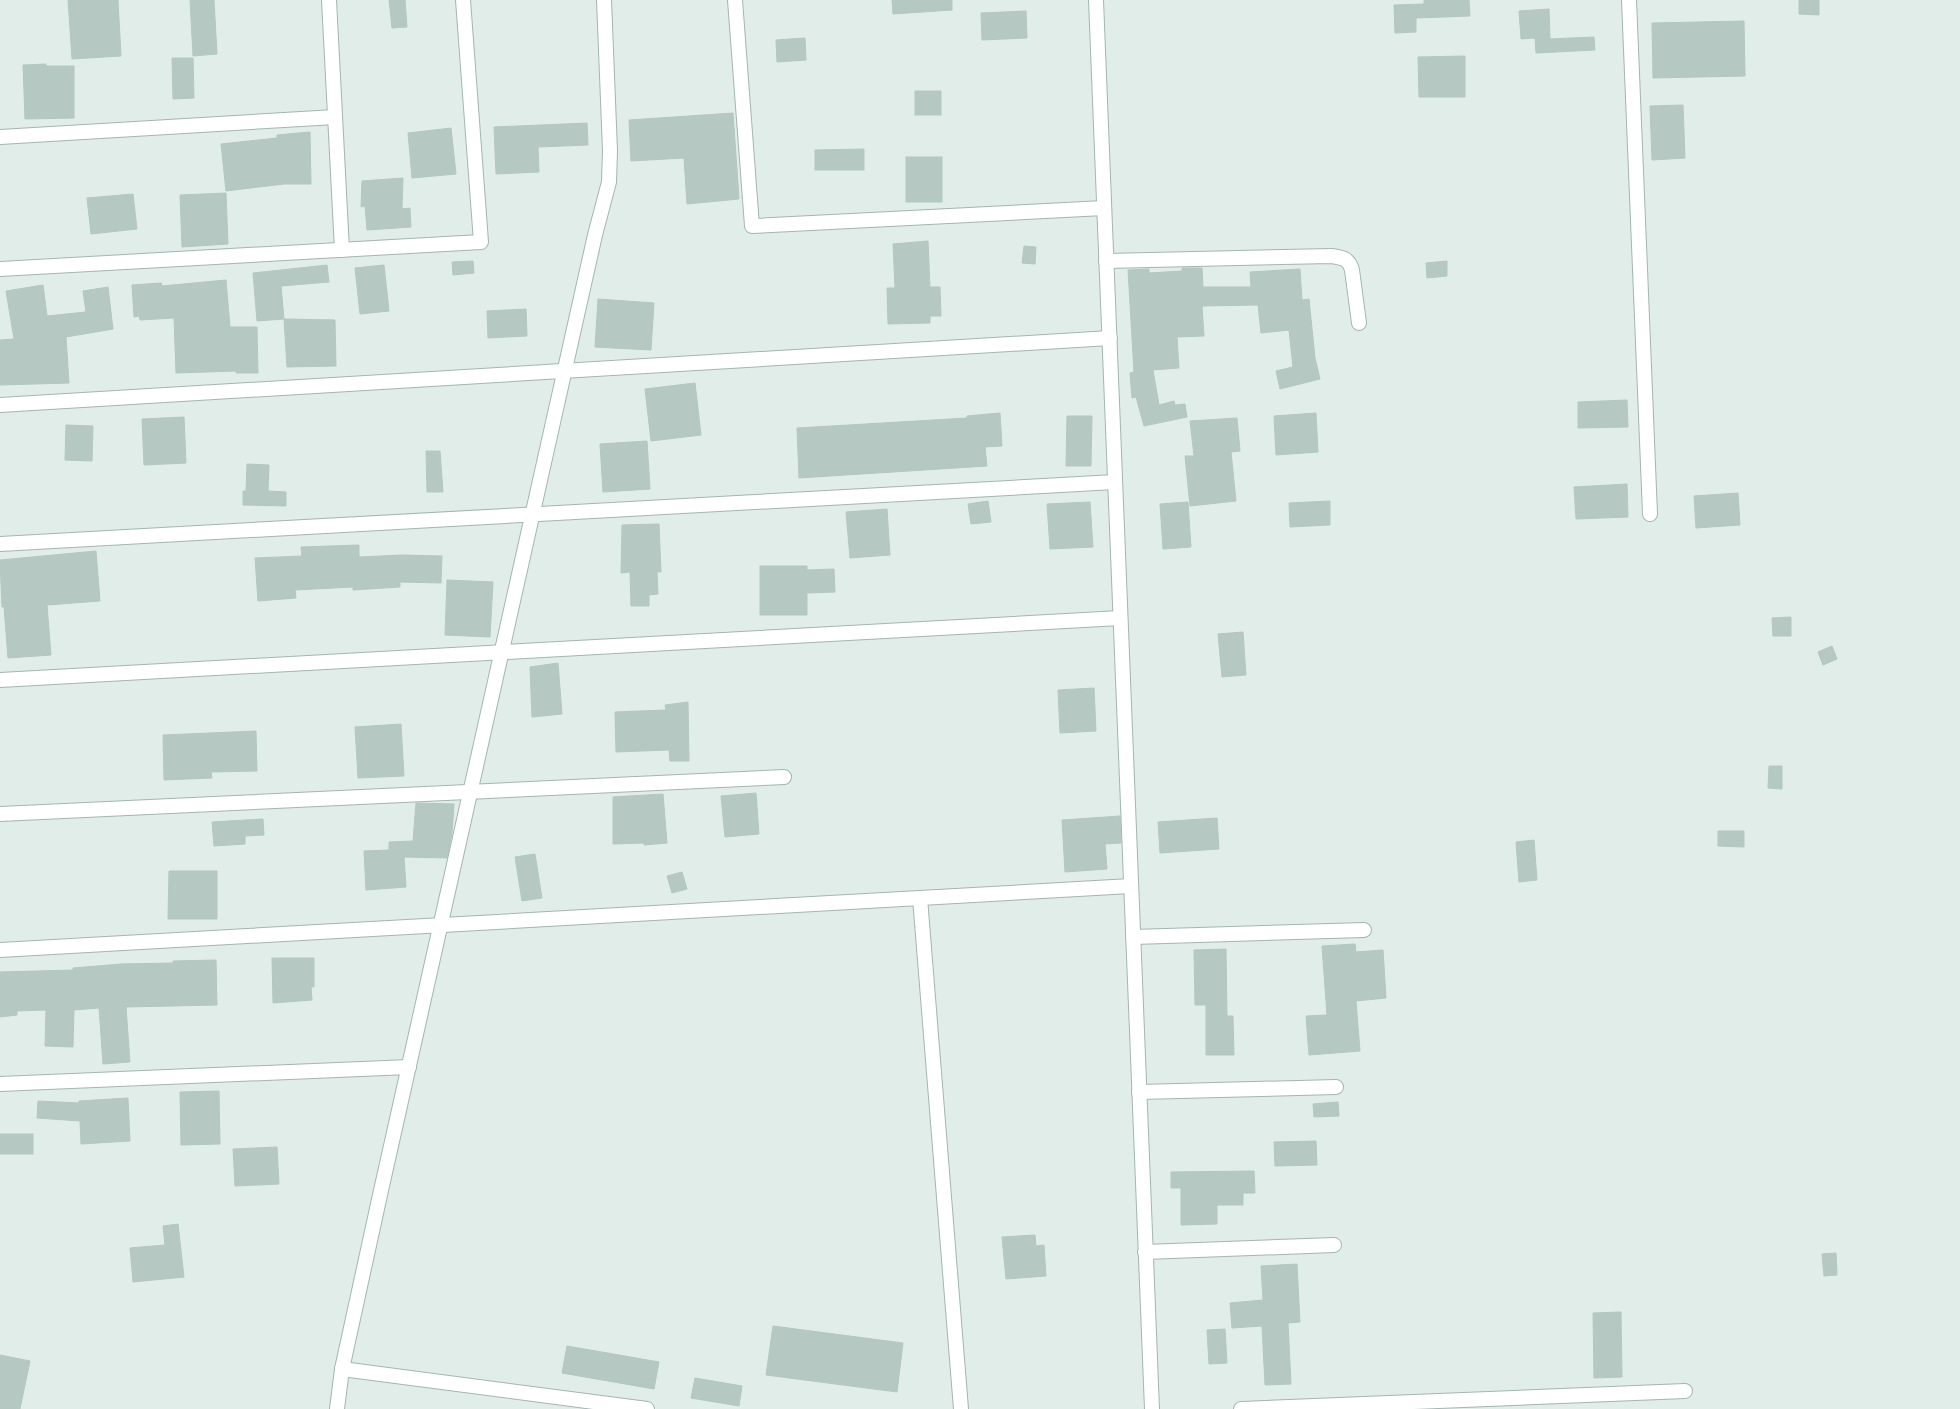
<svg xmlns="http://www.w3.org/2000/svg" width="1960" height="1409" viewBox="0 0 1960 1409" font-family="'Archivo Narrow',sans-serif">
<rect width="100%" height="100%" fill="#e1ede9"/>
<!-- building -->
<g fill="#b6c8c2" stroke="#b3c7c0">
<polygon points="68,0 118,0 121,56 72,59"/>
<polygon points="190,0 214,0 217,54 193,56"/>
<polygon points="389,0 405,0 407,27 392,28"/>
<polygon points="892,0 952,0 952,10 893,14"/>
<polygon points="1424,0 1469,0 1470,16 1416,18 1416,32 1395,33 1394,5 1424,4"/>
<polygon points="1799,0 1819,0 1819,15 1799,14"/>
<polygon points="1549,9 1550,39 1594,37 1595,50 1536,53 1535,38 1521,39 1519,11"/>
<polygon points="1026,11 1027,38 982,40 981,13"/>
<polygon points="1744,21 1745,76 1653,78 1652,23"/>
<polygon points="805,38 806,60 777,62 776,40"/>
<polygon points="1465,56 1465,97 1419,97 1418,57"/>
<polygon points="172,58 193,58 194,98 173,99"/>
<polygon points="46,64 46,66 74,66 74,118 25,119 23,65"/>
<rect x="915" y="91" width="26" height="24"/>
<polygon points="1683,105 1685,158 1652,160 1650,106"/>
<polygon points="733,113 739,199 687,204 684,158 631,161 629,120"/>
<polygon points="587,123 588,145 538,147 539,172 496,174 494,127"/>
<polygon points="451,128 456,174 412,178 408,133"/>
<polygon points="310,132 311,184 284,184 226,191 221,144 277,138 277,135"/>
<polygon points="864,149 864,170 815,170 815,150"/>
<rect x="906" y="157" width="36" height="45"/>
<polygon points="403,178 402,209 410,208 411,227 367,230 365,206 361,207 362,181"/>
<polygon points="226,193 228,244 182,247 180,195"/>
<polygon points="133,194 137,229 91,234 87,198"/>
<polygon points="928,241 930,287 940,287 941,316 930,316 930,323 888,324 887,288 895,288 893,244"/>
<polygon points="1024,246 1036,247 1035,264 1022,263"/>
<polygon points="473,261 474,273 453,275 452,262"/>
<polygon points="1447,261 1447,276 1427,278 1426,263"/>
<polygon points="327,265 329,282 281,286 284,319 257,321 253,273"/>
<polygon points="384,265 389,311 360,314 355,268"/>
<polygon points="1182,268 1202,268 1203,287 1251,287 1250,272 1300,269 1302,300 1309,299 1315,358 1320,379 1280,389 1276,371 1293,367 1289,330 1261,333 1258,305 1202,306 1204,336 1177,337 1179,368 1153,370 1159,405 1174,401 1175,405 1185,404 1187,417 1144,426 1136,397 1132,398 1130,373 1134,372 1128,270 1149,269 1149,273 1182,271"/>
<polygon points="226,280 230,327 257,327 258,373 236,373 236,371 176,373 174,318 140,320 139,316 134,317 132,285 161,283 162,286"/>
<polygon points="43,285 47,316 86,312 83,291 108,287 113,329 66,337 69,383 0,385 0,340 14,339 6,291"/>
<polygon points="598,299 654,303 651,350 595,347"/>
<polygon points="526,309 527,336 488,338 487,311"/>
<polygon points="284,319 335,320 336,366 287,367"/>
<polygon points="695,383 701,435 651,441 645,389"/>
<polygon points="1627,400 1628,427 1578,428 1578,402"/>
<polygon points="1000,413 1002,446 985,447 987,466 799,478 797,428 967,418 967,416"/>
<polygon points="1316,413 1318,452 1276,455 1274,416"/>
<polygon points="1067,416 1092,416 1091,466 1066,466"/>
<polygon points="184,417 186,463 144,465 142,419"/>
<polygon points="1237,418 1240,451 1231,452 1236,501 1190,506 1185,456 1194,456 1190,421"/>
<polygon points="66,425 93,426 92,461 65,460"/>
<polygon points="647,441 650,489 603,492 600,444"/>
<polygon points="426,451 440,451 443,492 427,492"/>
<polygon points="247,464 269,465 268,491 286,492 286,506 243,505 243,491 246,491"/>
<polygon points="1627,484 1628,517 1576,519 1574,487"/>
<polygon points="1738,493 1740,525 1696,528 1694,496"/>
<polygon points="988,501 991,522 971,524 968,504"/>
<polygon points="1330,501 1330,525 1290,527 1289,503"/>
<polygon points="1090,502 1093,547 1050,549 1047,504"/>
<polygon points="1188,502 1191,547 1163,549 1160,504"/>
<polygon points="887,509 890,555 850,558 846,512"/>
<polygon points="659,524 661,572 657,572 658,594 649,595 649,606 631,606 630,572 621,573 622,525"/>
<polygon points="359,545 359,557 402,555 442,556 441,583 400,582 400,587 353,590 353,587 295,590 296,598 258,601 255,558 302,556 301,547"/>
<polygon points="96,551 100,601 47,605 51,655 8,658 4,607 2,607 0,560"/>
<polygon points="760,566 807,566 807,570 834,569 835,592 807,593 807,615 760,615"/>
<polygon points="447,580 493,582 490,637 445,635"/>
<polygon points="1791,617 1791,636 1773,636 1772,618"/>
<polygon points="1243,632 1246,675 1222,677 1218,634"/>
<polygon points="1832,646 1837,659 1823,665 1818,652"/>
<polygon points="558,663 562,714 532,717 530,667"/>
<polygon points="1094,688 1096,731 1060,733 1058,690"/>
<polygon points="688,702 689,761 670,761 669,750 616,752 615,712 666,710 665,705"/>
<polygon points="401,724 404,776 358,778 355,727"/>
<polygon points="256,731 257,771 211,772 212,778 164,780 163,735"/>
<polygon points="1769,766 1782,766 1782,789 1768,788"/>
<polygon points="756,793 759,834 725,837 721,796"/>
<polygon points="663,794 667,843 644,845 644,843 613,844 613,797"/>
<polygon points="416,803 454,804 452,833 447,858 404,857 406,887 366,890 364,851 389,850 389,842 413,841"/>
<polygon points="1120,816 1121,843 1105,844 1107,869 1065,872 1062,820"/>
<polygon points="1217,818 1219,849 1160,853 1158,822"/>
<polygon points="263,819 264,835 245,836 245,844 214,846 212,822"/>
<polygon points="1718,831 1744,831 1744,847 1718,846"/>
<polygon points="1534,840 1537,880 1519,882 1516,842"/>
<polygon points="535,854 542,898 522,901 515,857"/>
<polygon points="169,871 217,871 217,919 168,919"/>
<polygon points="682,872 687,889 672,893 667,876"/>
<polygon points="1355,944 1356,952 1383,950 1386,998 1356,1001 1360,1051 1309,1055 1306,1016 1327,1015 1322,946"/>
<polygon points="1226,949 1227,1016 1233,1016 1234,1055 1206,1055 1206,1005 1195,1005 1194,950"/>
<polygon points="272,958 314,958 314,987 311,987 312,1000 273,1003"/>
<polygon points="216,960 217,1005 126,1007 130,1062 103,1064 99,1008 74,1010 73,1047 45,1046 46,1010 17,1011 17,1015 0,1017 0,972 73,970 73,968 121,964 173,963 173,961"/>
<polygon points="219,1091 220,1144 181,1145 180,1092"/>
<polygon points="128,1098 130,1141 81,1144 80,1121 37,1118 38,1101 79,1103 79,1101"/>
<polygon points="1338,1102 1339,1116 1314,1117 1313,1104"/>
<rect x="0" y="1134" width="33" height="20"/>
<polygon points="1316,1141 1317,1165 1275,1166 1274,1142"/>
<polygon points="277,1147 279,1184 235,1186 233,1149"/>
<polygon points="1254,1171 1255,1193 1243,1193 1243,1205 1217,1205 1217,1224 1181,1225 1181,1188 1171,1188 1171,1172"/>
<polygon points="178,1224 184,1277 133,1282 130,1248 165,1245 163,1226"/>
<polygon points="1035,1235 1036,1246 1044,1245 1046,1276 1006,1279 1002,1237"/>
<polygon points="1836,1253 1837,1275 1824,1276 1822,1254"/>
<polygon points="1297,1264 1300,1322 1288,1323 1291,1384 1265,1385 1262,1326 1232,1328 1230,1303 1263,1300 1261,1266"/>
<polygon points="1621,1312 1622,1377 1594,1378 1593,1313"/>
<polygon points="773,1326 903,1343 897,1392 766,1375"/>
<polygon points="1225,1329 1227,1363 1209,1364 1207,1330"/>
<polygon points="567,1346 659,1362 654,1389 562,1373"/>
<polygon points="0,1355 30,1361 20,1409 0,1409"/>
<polygon points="695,1378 742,1386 739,1406 691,1398"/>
</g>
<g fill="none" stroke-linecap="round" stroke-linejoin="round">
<defs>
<g id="minor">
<polyline points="329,0 342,250"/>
<polyline points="735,0 752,226 1104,208"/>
<polyline points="1096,0 1152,1409"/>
<polyline points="1629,0 1650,514"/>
<polyline points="0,137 335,117"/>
<path d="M1106 261 1332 256C1344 258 1349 259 1352 270L1359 323"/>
<polyline points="0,269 481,242 463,0"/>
<polyline points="0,405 1110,338"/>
<polyline points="0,544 1115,482"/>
<polyline points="0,680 1120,618"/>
<polyline points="0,814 784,777"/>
<polyline points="920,898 961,1409"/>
<polyline points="1133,937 1364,930"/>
<polyline points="0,950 1131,886"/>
<polyline points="0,1084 409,1067"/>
<polyline points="1139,1092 1336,1087"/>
<polyline points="1145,1252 1334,1245"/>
<polyline points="342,1369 647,1409"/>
<polyline points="337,1409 342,1369 380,1195 595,235 609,182 610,151 604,0"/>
<polyline points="1241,1409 1685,1391"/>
</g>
</defs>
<!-- minor casing -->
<use href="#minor" stroke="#a3b6b1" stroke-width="16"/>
<!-- minor -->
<use href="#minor" stroke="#fff" stroke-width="14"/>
</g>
</svg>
